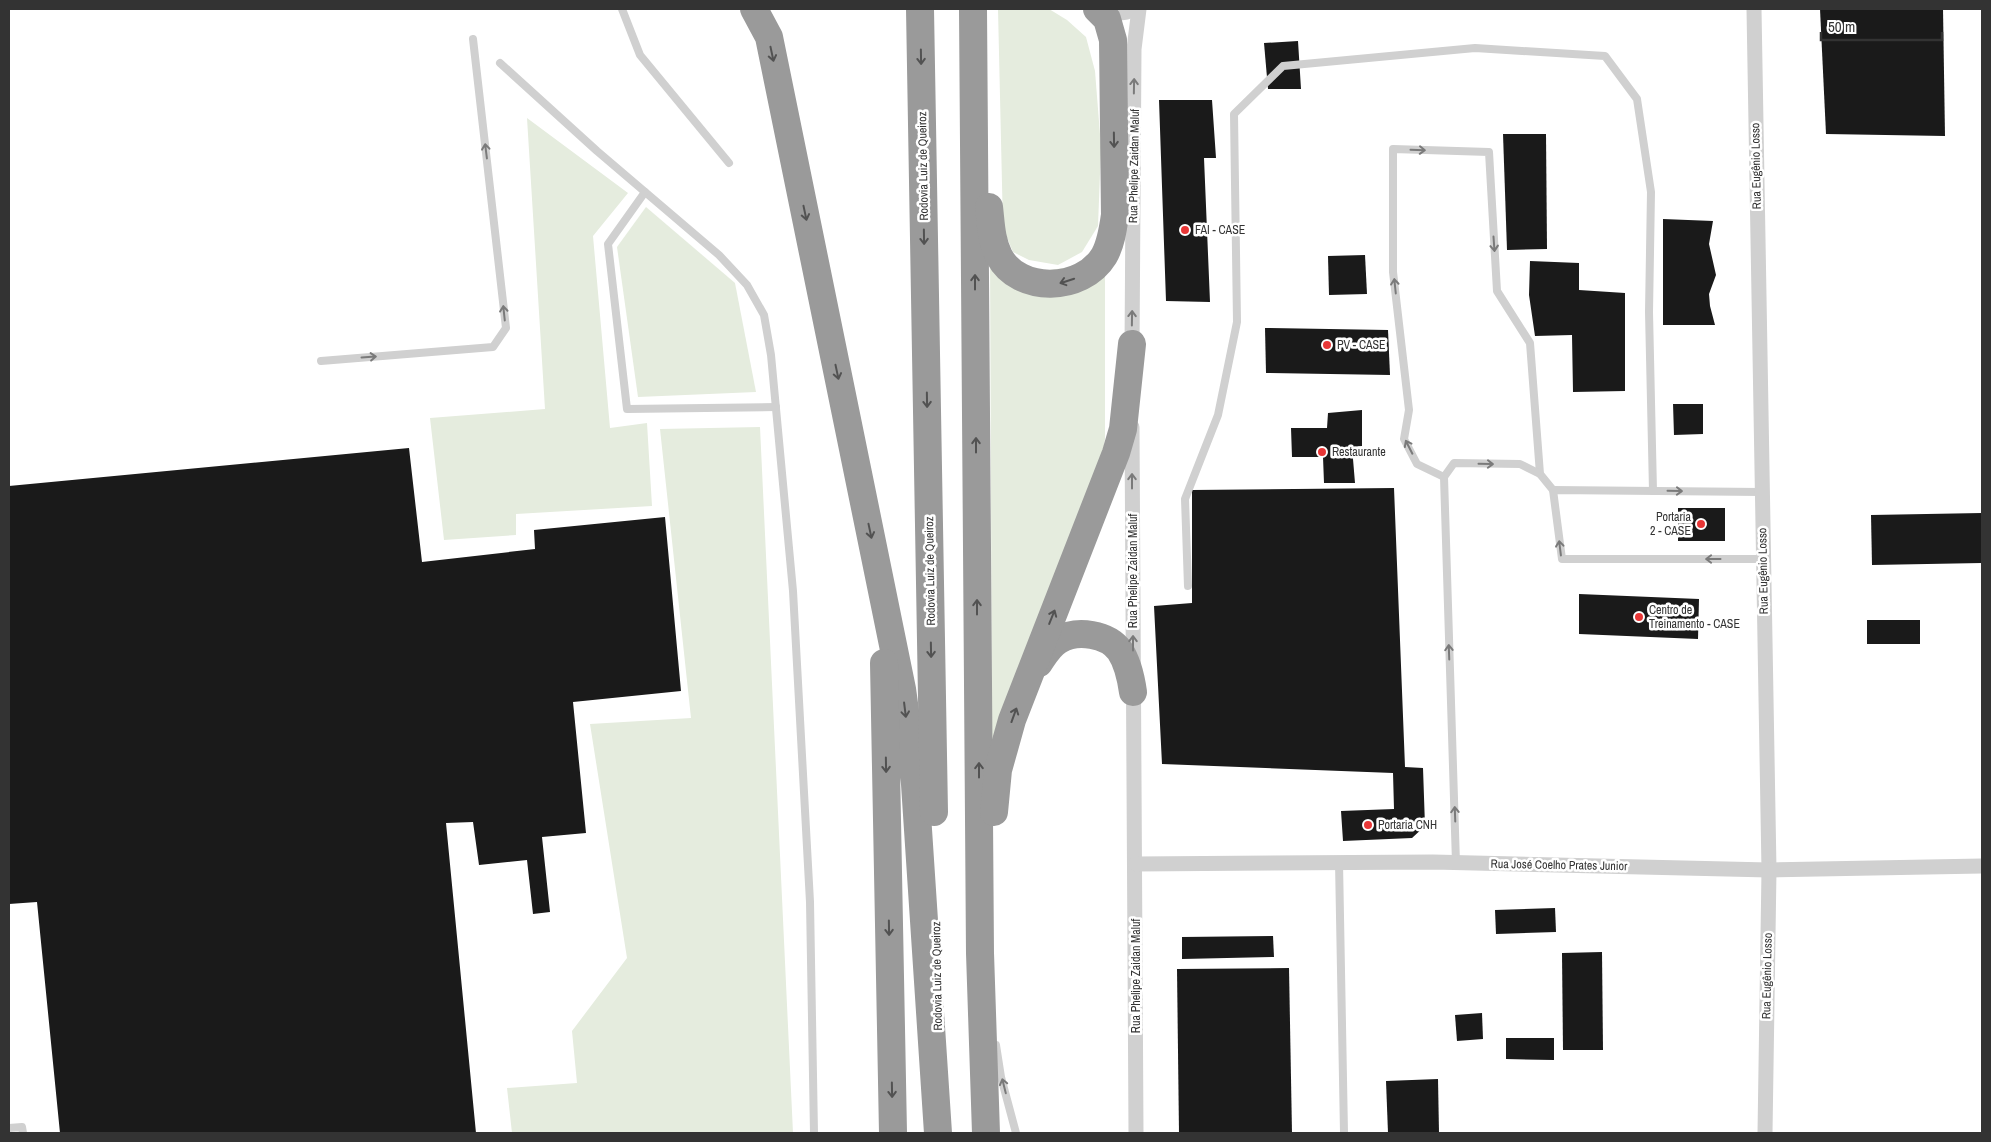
<svg xmlns="http://www.w3.org/2000/svg" width="1991" height="1142" viewBox="0 0 1991 1142" font-family="'Archivo Narrow',sans-serif">
<rect width="100%" height="100%" fill="#fff"/>
<!-- green -->
<g fill="#e5ecde">
<polygon points="998,9 1049,9 1067,20 1086,37 1095,71 1101,147 1098,226 1082,252 1058,265 1029,260 1013,252 1003,228"/>
<polygon points="527,118 628,193 593,236 610,428 647,423 652,506 516,514 516,535 444,540 430,418 545,409"/>
<polygon points="646,207 735,283 756,392 638,397 617,247"/>
<polygon points="990,251 1008,275 1105,263 1105,439 1102,458 992,742"/>
<polygon points="760,427 793,1133 512,1133 507,1088 577,1083 572,1031 627,958 590,724 691,718 660,429"/>
</g>
<!-- building -->
<g fill="#1a1a1a">
<polygon points="1820,9 1943,9 1945,136 1826,134"/>
<polygon points="1298,41 1301,89 1268,89 1264,43"/>
<polygon points="1159,100 1212,100 1216,158 1204,158 1210,302 1166,301"/>
<polygon points="1503,134 1546,134 1547,249 1507,250"/>
<polygon points="1663,219 1713,221 1709,244 1716,275 1709,294 1710,306 1715,325 1663,325"/>
<polygon points="1365,255 1367,294 1329,295 1328,256"/>
<polygon points="1530,261 1579,263 1579,290 1625,293 1625,391 1573,392 1572,335 1535,336 1529,295"/>
<polygon points="1265,328 1388,330 1390,375 1266,373"/>
<polygon points="1673,404 1703,404 1703,434 1674,435"/>
<polygon points="1362,410 1362,446 1352,447 1355,483 1324,483 1323,457 1292,457 1291,428 1327,428 1328,413"/>
<polygon points="409,448 422,562 535,549 534,530 665,517 681,691 573,702 586,833 542,837 550,912 533,914 527,860 479,865 473,822 446,823 476,1133 60,1133 37,902 9,904 9,486"/>
<polygon points="1394,488 1405,767 1423,768 1425,826 1412,838 1343,841 1341,811 1394,809 1393,773 1162,764 1154,606 1192,603 1192,490"/>
<rect x="1678" y="508" width="47" height="33"/>
<polygon points="1982,513 1982,563 1872,565 1871,515"/>
<polygon points="1579,594 1699,599 1698,639 1579,634"/>
<rect x="1867" y="620" width="53" height="24"/>
<polygon points="1555,908 1556,932 1496,934 1495,910"/>
<polygon points="1273,936 1274,957 1182,959 1182,937"/>
<polygon points="1602,952 1603,1050 1563,1050 1562,953"/>
<polygon points="1289,968 1292,1133 1179,1133 1177,969"/>
<polygon points="1482,1013 1483,1039 1457,1041 1455,1015"/>
<polygon points="1506,1038 1554,1038 1554,1060 1506,1059"/>
<polygon points="1438,1079 1439,1133 1388,1133 1386,1081"/>
</g>
<g fill="none" stroke-linecap="round" stroke-linejoin="round">
<!-- service -->
<g stroke="#d0d0d0" stroke-width="8">
<polyline points="622,9 640,55 729,163"/>
<polyline points="500,63 597,151 719,255 747,285 764,315 771,355 793,591 810,902 814,1133"/>
<polyline points="645,192 608,244 627,409 776,407"/>
<polyline points="321,361 493,347 506,328 473,39"/>
<polyline points="1444,477 1417,464 1404,439 1409,410 1393,272 1393,149 1489,152 1497,291 1530,343 1540,474 1553,490"/>
<polyline points="1761,492 1553,490 1562,559 1762,559"/>
<polyline points="1188,586 1185,499 1218,415 1237,322 1234,114 1283,66 1475,48 1605,56 1637,99 1651,192 1649,312 1653,491"/>
<polyline points="1339,862 1344,1133"/>
<polyline points="1456,863 1444,477 1454,463 1520,464 1540,474"/>
<polyline points="996,1045 1001,1077 1016,1133"/>
<polyline points="9,1128 22,1127 23,1133"/>
</g>
<!-- minor -->
<g stroke="#d0d0d0" stroke-width="15">
<path d="M1100 9C1111 14 1123 15 1134 9"/>
<polyline points="1754,9 1769,870 1765,1133"/>
<polyline points="1132,349 1134,49 1139,9"/>
<polyline points="1132,427 1136,1133"/>
<polyline points="1136,864 1433,862 1769,870 1982,866"/>
</g>
<!-- motorway -->
<g stroke="#9a9a9a" stroke-width="28">
<polyline points="754,9 769,37 902,689 915,784 938,1133"/>
<polyline points="920,9 934,812"/>
<polyline points="973,9 980,953 986,1133"/>
<path d="M989 207C991 224 991 240 999 256 1019 294 1082 292 1104 256 1111 244 1113 229 1115 215L1113 40 1107 19 1097 9"/>
<polyline points="884,663 893,1133"/>
<path d="M1039 663C1045 654 1050 645 1059 640 1077 629 1108 634 1120 651 1128 663 1131 678 1133 692"/>
<polyline points="994,812 998,770 1012,720 1116,453 1123,429 1132,344"/>
</g>
</g>
<!-- one-way arrows -->
<defs><path id="oneway-shaft" d="M-6 0H5M1.5-3L5.5 0L1.5 3" fill="none" stroke-width="1.6" stroke-linecap="round" stroke-linejoin="round" transform="scale(1.25)"/></defs>
<g stroke="#525252">
<use href="#oneway-shaft" transform="translate(772 54) rotate(78)"/>
<use href="#oneway-shaft" transform="translate(921 57) rotate(89)"/>
<use href="#oneway-shaft" transform="translate(1114 140) rotate(89)"/>
<use href="#oneway-shaft" transform="translate(805 213) rotate(78)"/>
<use href="#oneway-shaft" transform="translate(924 237) rotate(89)"/>
<use href="#oneway-shaft" transform="translate(1067 281) rotate(162)"/>
<use href="#oneway-shaft" transform="translate(975 282) rotate(-90)"/>
<use href="#oneway-shaft" transform="translate(837 372) rotate(78)"/>
<use href="#oneway-shaft" transform="translate(927 400) rotate(89)"/>
<use href="#oneway-shaft" transform="translate(976 445) rotate(-90)"/>
<use href="#oneway-shaft" transform="translate(870 531) rotate(78)"/>
<use href="#oneway-shaft" transform="translate(977 607) rotate(-90)"/>
<use href="#oneway-shaft" transform="translate(1052 617) rotate(-68)"/>
<use href="#oneway-shaft" transform="translate(931 650) rotate(89)"/>
<use href="#oneway-shaft" transform="translate(905 710) rotate(83)"/>
<use href="#oneway-shaft" transform="translate(1014 715) rotate(-70)"/>
<use href="#oneway-shaft" transform="translate(886 765) rotate(89)"/>
<use href="#oneway-shaft" transform="translate(979 770) rotate(-90)"/>
<use href="#oneway-shaft" transform="translate(889 928) rotate(89)"/>
<use href="#oneway-shaft" transform="translate(892 1090) rotate(89)"/>
</g>
<g stroke="#7a7a7a">
<use href="#oneway-shaft" transform="translate(1134 86) rotate(-89)"/>
<use href="#oneway-shaft" transform="translate(1418 150) rotate(2)"/>
<use href="#oneway-shaft" transform="translate(486 151) rotate(-97)"/>
<use href="#oneway-shaft" transform="translate(1494 244) rotate(86)"/>
<use href="#oneway-shaft" transform="translate(1395 286) rotate(-96)"/>
<use href="#oneway-shaft" transform="translate(504 313) rotate(-96)"/>
<use href="#oneway-shaft" transform="translate(1132 318) rotate(-89)"/>
<use href="#oneway-shaft" transform="translate(369 357) rotate(-4)"/>
<use href="#oneway-shaft" transform="translate(1409 447) rotate(-117)"/>
<use href="#oneway-shaft" transform="translate(1486 464) rotate(1)"/>
<use href="#oneway-shaft" transform="translate(1132 481) rotate(-90)"/>
<use href="#oneway-shaft" transform="translate(1675 491) rotate(1)"/>
<use href="#oneway-shaft" transform="translate(1560 548) rotate(-97)"/>
<use href="#oneway-shaft" transform="translate(1713 559) rotate(-180)"/>
<use href="#oneway-shaft" transform="translate(1133 643) rotate(-90)"/>
<use href="#oneway-shaft" transform="translate(1449 652) rotate(-92)"/>
<use href="#oneway-shaft" transform="translate(1455 814) rotate(-92)"/>
<use href="#oneway-shaft" transform="translate(1004 1086) rotate(-104)"/>
</g>
<!-- markers -->
<g fill="#e83636" stroke="#fff" stroke-width="2">
<circle cx="1185" cy="230" r="5"/>
<circle cx="1327" cy="345" r="5"/>
<circle cx="1322" cy="452" r="5"/>
<circle cx="1701" cy="524" r="5"/>
<circle cx="1639" cy="617" r="5"/>
<circle cx="1368" cy="825" r="5"/>
</g>
<g text-anchor="middle" dominant-baseline="central" stroke-width="5" stroke-linejoin="round" paint-order="stroke">
<!-- street labels -->
<g font-size="12" fill="#333" stroke="#fff">
<text transform="translate(923 166) rotate(-91)">Rodovia Luiz de Queiroz</text>
<text transform="translate(1134 166) rotate(-89)">Rua Phelipe Zaidan Maluf</text>
<text transform="translate(1756 166) rotate(-91)">Rua Eugênio Losso</text>
<text transform="translate(930 571) rotate(-91)">Rodovia Luiz de Queiroz</text>
<text transform="translate(1133 571) rotate(-90)">Rua Phelipe Zaidan Maluf</text>
<text transform="translate(1763 571) rotate(-91)">Rua Eugênio Losso</text>
<text transform="translate(1559 865) rotate(1)">Rua José Coelho Prates Junior</text>
<text transform="translate(937 976) rotate(-91)">Rodovia Luiz de Queiroz</text>
<text transform="translate(1136 976) rotate(-90)">Rua Phelipe Zaidan Maluf</text>
<text transform="translate(1767 976) rotate(-89)">Rua Eugênio Losso</text>
</g>
<!-- poi labels -->
<g font-size="12" fill="#333" stroke="#fff" text-anchor="start">
<text x="1195" y="230">FAI - CASE</text>
<text x="1337" y="345">PV - CASE</text>
<text x="1332" y="452">Restaurante</text>
<text x="1691" y="517" text-anchor="end">Portaria<tspan x="1691" dy="14">2 - CASE</tspan></text>
<text x="1649" y="610">Centro de<tspan x="1649" dy="14">Treinamento - CASE</tspan></text>
<text x="1378" y="825">Portaria CNH</text>
</g>
</g>
<!-- border -->
<rect width="1991" height="1142" fill="none" stroke="#333333" stroke-width="20"/>
<!-- scale -->
<path d="M1821 32v8h121v-8" fill="none" stroke="#333333" stroke-width="2.5"/>
<text x="1828" y="32" font-size="15" fill="#333333" stroke="#ffffff" stroke-width="4" paint-order="stroke">50 m</text>
</svg>
